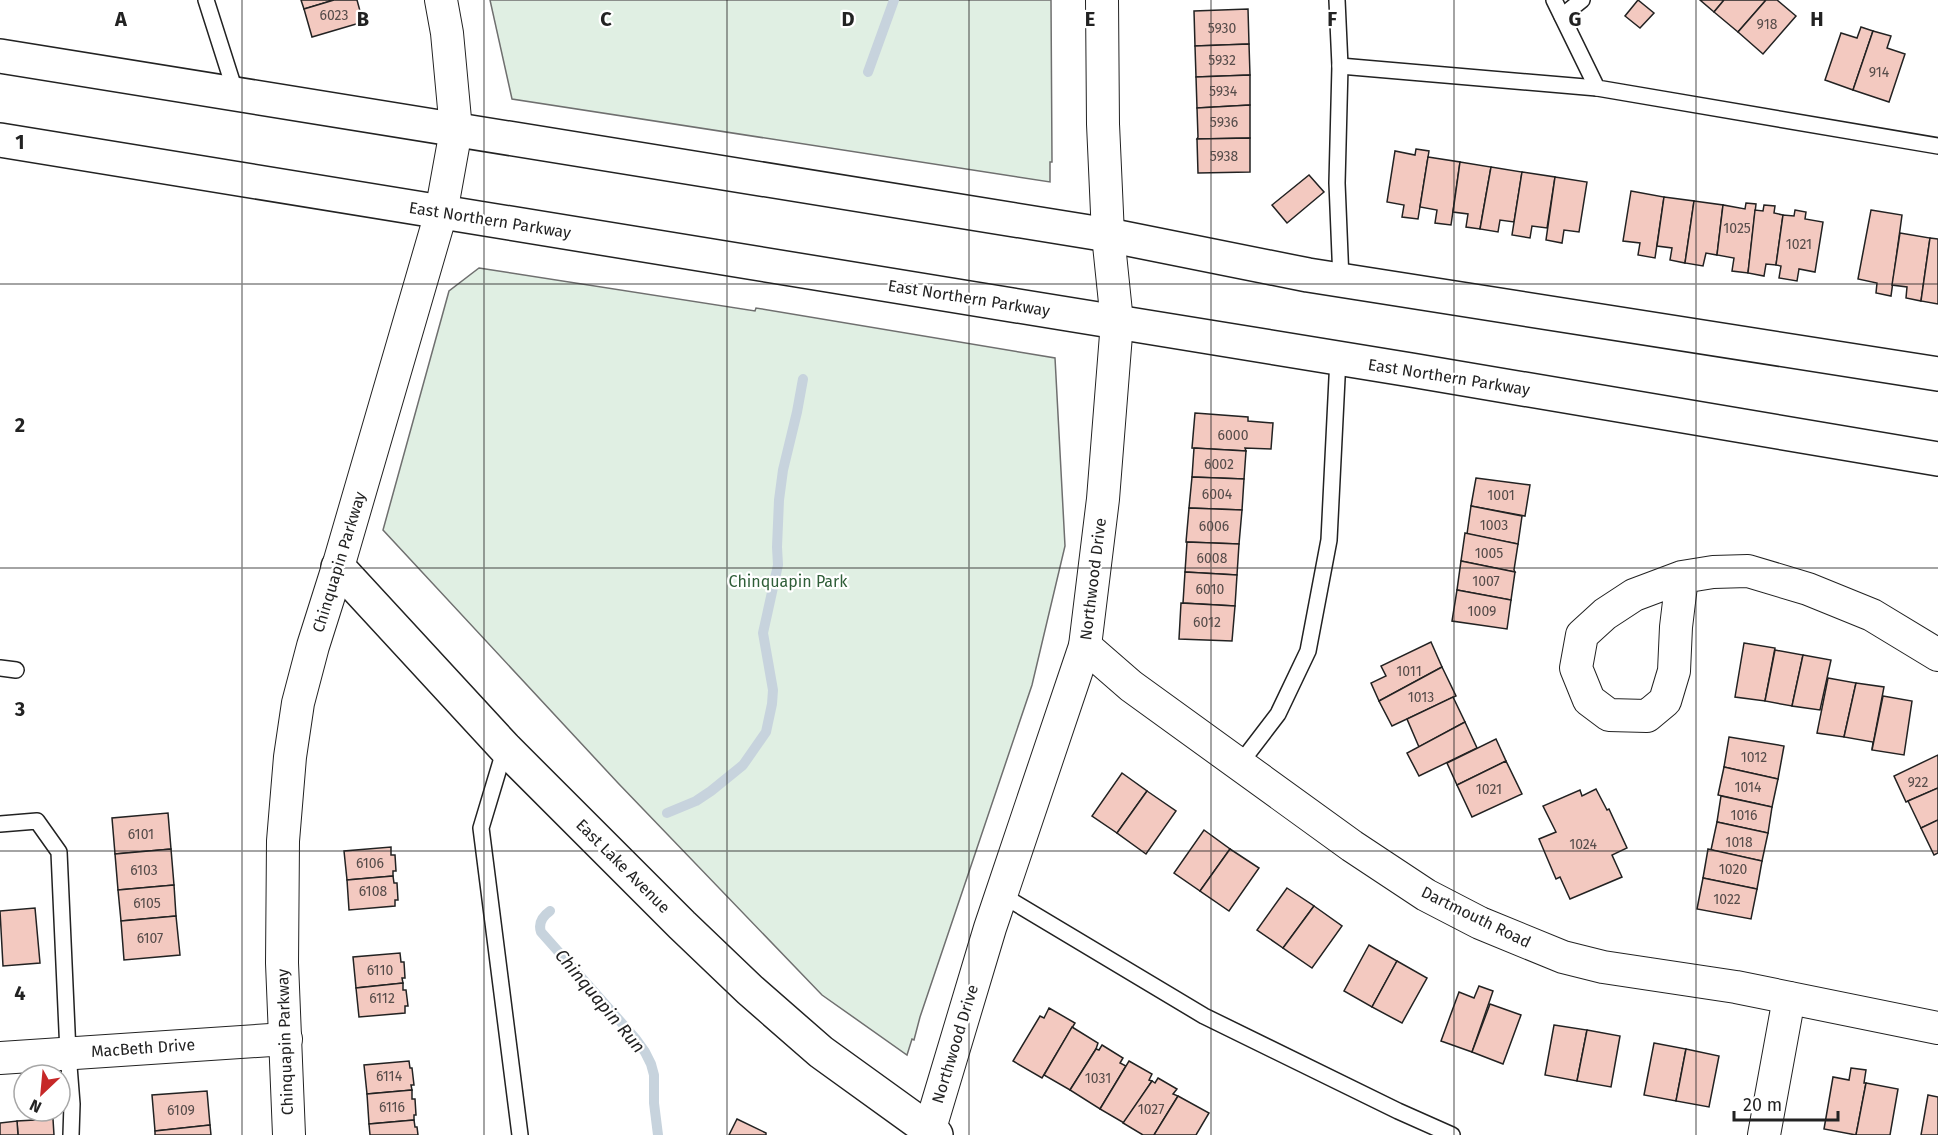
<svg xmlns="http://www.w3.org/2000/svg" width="1938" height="1135" viewBox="0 0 1938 1135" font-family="'Fira Sans',sans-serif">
<rect width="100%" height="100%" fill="#fff"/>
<!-- green -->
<g fill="#e0efe3" stroke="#6f6f6f" stroke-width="1.5">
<polygon points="490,0 1051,0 1052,162 1050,162 1050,182 512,99"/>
<polygon points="479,268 755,311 756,308 1055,358 1065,546 1032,685 920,1017 914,1040 912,1039 907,1055 822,995 618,783 383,530 449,291"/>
</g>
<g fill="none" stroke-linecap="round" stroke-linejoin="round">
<!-- stream -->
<g stroke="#c7d3dd" stroke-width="10">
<polyline points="868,72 894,0"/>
<polyline points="667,813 696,801 711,791 743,765 766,732 772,704 773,690 763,633 778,565 777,547 779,500 783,470 797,412 803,379"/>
<path d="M550 911C543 916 538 923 541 932L635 1038 645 1052 651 1064 654 1075V1103L658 1135"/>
</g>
</g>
<!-- building -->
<g fill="#f3c9c0" stroke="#222" stroke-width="1.5">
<polygon points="301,0 334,0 304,9"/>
<polygon points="334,0 357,0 363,22 312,37 304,9"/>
<polygon points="1638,0 1654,13 1640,28 1625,16"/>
<polygon points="1700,0 1724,0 1714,12"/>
<polygon points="1724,0 1766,0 1738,32 1714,12"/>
<polygon points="1766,0 1777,0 1796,16 1763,54 1738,32"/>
<polygon points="1248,9 1249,44 1195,46 1194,11"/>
<polygon points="1861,27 1873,31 1853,90 1825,80 1841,33 1857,38"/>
<polygon points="1873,31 1891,36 1887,48 1905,54 1889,102 1853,90"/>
<polygon points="1249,44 1250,75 1196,77 1195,46"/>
<polygon points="1250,75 1250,105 1197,108 1196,77"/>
<polygon points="1250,105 1250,138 1197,139 1198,137 1197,108"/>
<polygon points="1250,138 1250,172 1198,173 1197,139"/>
<polygon points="1416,149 1429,151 1418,219 1402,217 1404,205 1387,202 1395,151 1415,155"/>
<polygon points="1428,157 1460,162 1451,225 1435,223 1437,210 1420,207"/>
<polygon points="1460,162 1491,167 1480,229 1466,227 1468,214 1453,212"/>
<polygon points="1491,167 1522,172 1514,222 1500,220 1498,232 1480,229"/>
<polygon points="1522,172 1555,177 1547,228 1532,226 1530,238 1512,235"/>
<polygon points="1309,175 1324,192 1287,223 1272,205"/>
<polygon points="1555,177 1587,182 1579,232 1564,230 1562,243 1546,240"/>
<polygon points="1631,191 1664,197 1655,258 1638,255 1640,243 1623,241"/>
<polygon points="1664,197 1694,201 1685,263 1670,260 1672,248 1657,246"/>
<polygon points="1694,201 1723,205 1717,255 1706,253 1703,266 1685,263"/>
<polygon points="1746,203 1756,204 1748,273 1732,271 1734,258 1717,255 1723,205 1745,209"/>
<polygon points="1764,205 1775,206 1774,213 1783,215 1776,265 1766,264 1764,276 1748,273 1755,210 1763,211"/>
<polygon points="1795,210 1806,212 1805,219 1823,222 1815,272 1799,269 1797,281 1779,278 1781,266 1776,265 1783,215 1794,216"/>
<polygon points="1871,210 1902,215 1891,296 1876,293 1877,283 1858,279"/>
<polygon points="1900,233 1930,238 1921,301 1906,298 1907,287 1892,285"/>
<polygon points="1930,238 1938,239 1938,304 1921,301"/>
<polygon points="1195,413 1248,417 1248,421 1273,423 1271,449 1245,448 1246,451 1192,448"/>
<polygon points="1194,448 1246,451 1244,479 1192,477"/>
<polygon points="1192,477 1244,479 1242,510 1189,508"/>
<polygon points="1476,478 1530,485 1525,516 1471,506"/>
<polygon points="1471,506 1522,516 1518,544 1467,534"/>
<polygon points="1189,508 1242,510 1239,544 1186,542"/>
<polygon points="1465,533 1518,544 1514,570 1515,572 1461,561"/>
<polygon points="1187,542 1239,544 1237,575 1185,572"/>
<polygon points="1461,561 1515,572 1511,600 1457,590"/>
<polygon points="1185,572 1237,575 1235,606 1183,603"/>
<polygon points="1457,590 1511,600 1507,629 1452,621"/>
<polygon points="1181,603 1235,606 1232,641 1179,639"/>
<polygon points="1431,642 1442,667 1379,701 1371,683 1386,676 1381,666"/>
<polygon points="1744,643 1775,648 1765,701 1735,697"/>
<polygon points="1775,650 1803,655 1792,706 1765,701"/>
<polygon points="1803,655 1831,660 1820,710 1792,706"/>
<polygon points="1442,667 1456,696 1392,726 1379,701"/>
<polygon points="1828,678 1856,683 1844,737 1817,733"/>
<polygon points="1856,683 1884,687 1872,750 1873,742 1844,737"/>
<polygon points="1883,696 1912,701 1904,755 1872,750"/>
<polygon points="1453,697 1465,722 1419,747 1407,719"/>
<polygon points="1465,722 1477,748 1419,776 1407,753"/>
<polygon points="1729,737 1784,746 1778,779 1724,767"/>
<polygon points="1496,739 1506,761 1457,785 1447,763"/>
<polygon points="1938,755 1938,788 1906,802 1894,776"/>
<polygon points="1506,761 1522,794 1472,817 1457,785"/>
<polygon points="1724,767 1778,779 1772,807 1718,795"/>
<polygon points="1122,773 1147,791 1117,833 1092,816"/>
<polygon points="1938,788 1938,820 1921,828 1908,801"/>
<polygon points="1596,789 1607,810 1609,809 1627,848 1612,855 1622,877 1570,899 1560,877 1556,879 1539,839 1556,832 1543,806 1580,790 1582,796"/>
<polygon points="1147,791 1176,811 1146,854 1117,833"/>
<polygon points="1721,796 1772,807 1768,833 1717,822"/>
<polygon points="168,813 171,849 115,854 112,818"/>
<polygon points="1938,820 1938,853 1934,855 1921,828"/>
<polygon points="1717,822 1768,833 1762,861 1711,850"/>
<polygon points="1204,830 1230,849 1200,891 1174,873"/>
<polygon points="391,847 391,855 395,855 396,871 393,871 393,876 347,880 344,851"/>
<polygon points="171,849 174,885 118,890 115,854"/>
<polygon points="1230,849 1259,868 1229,911 1200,891"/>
<polygon points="1708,849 1762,861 1757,889 1703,878"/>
<polygon points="393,876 394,883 397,883 398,900 395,900 395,906 349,910 347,880"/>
<polygon points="1703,878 1757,889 1751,919 1697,909"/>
<polygon points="174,885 176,916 121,921 118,890"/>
<polygon points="1287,888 1314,906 1283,948 1257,930"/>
<polygon points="1314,906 1342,926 1312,968 1283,948"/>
<polygon points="35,908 40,963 3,966 0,911"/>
<polygon points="176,916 180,955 124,960 121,921"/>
<polygon points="1369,945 1397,961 1372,1007 1344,991"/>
<polygon points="400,953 401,962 404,962 405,978 402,978 403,983 356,988 353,957"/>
<polygon points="1397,961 1427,978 1402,1023 1372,1007"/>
<polygon points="403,983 403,990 406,990 408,1006 405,1006 405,1013 359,1017 356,988"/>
<polygon points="1479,986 1493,991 1472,1052 1441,1041 1459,992 1474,998"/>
<polygon points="1490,1004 1521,1015 1503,1064 1472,1052"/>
<polygon points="1049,1008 1075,1023 1042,1078 1013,1061 1040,1016 1044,1018"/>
<polygon points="1554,1025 1587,1030 1577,1081 1545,1075"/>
<polygon points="1072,1027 1098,1043 1096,1049 1070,1090 1044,1075"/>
<polygon points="1587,1030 1620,1036 1611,1087 1577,1081"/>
<polygon points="1654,1043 1686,1049 1676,1101 1644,1095"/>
<polygon points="1102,1045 1123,1058 1120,1063 1126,1066 1100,1109 1070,1090 1096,1049 1099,1050"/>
<polygon points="1686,1049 1719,1056 1709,1107 1676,1101"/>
<polygon points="409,1061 410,1068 412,1068 414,1085 411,1085 412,1090 367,1094 364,1065"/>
<polygon points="1129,1061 1152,1074 1149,1080 1152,1081 1124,1123 1100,1109"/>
<polygon points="1851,1068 1866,1070 1864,1083 1866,1083 1856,1135 1824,1129 1833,1077 1849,1080"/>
<polygon points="1158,1078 1177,1089 1173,1094 1178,1096 1154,1135 1143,1135 1123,1123 1152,1081 1155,1083"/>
<polygon points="1866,1083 1898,1089 1890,1135 1856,1135"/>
<polygon points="412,1090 412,1099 415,1099 416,1115 414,1115 414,1120 369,1124 367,1094"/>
<polygon points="207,1091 210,1125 155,1131 152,1095"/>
<polygon points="1928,1095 1938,1097 1938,1135 1921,1135"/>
<polygon points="1178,1096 1209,1113 1196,1135 1154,1135"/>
<polygon points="53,1119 54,1135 18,1135 17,1121"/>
<polygon points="737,1119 766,1133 766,1135 729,1135"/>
<polygon points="414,1120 415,1127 417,1127 418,1135 370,1135 369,1124"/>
<polygon points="17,1121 18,1135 0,1135 0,1123"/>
<polygon points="210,1125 211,1135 155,1135 155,1131"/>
</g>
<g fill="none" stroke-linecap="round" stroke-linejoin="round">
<defs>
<g id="service">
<polyline points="206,0 236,94"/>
<polyline points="1337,0 1340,66 1337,183 1341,280"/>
<polyline points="1554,0 1597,88 1938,146"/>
<polyline points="1562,16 1582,0"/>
<polyline points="1340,66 1597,88"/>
<polyline points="0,668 16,670"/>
<polyline points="505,748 481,828 520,1135"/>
<polyline points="1239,765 1278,714 1308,651 1329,540 1338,358"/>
<polyline points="0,824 37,821 59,852 68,1053 72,1104 71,1135"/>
<polyline points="1002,895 1204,1016 1398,1111 1452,1135"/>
</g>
<g id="minor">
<polyline points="1682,577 1676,627 1674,671 1665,701 1647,716 1609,715 1589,700 1576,668 1582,635 1605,614 1634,595 1682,577 1713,572 1748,571 1808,589 1872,615 1938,655"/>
<polyline points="1085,646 1131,686 1352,846 1426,895 1480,923 1563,957 1603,967 1736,987 1938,1028"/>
<polyline points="0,1058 286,1039"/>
<polyline points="289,1135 282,963 283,841 290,757 298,703 313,646 338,567 441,213 456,130 447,33 441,0"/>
<polyline points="928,1135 990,928 1085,646 1103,499 1117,322 1108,235 1103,124 1102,0"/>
<polyline points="1764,1135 1789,998"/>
</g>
<polyline id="tertiary" points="338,567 505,748 682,925 750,990 821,1052 936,1135"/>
<g id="primary">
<polyline points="0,56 1108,235 1308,275 1938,374"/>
<polyline points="0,140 1411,370 1938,459"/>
</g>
</defs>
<!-- service casing -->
<use href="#service" stroke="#222" stroke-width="18"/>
<!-- minor casing -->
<use href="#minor" stroke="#222" stroke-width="34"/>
<!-- tertiary casing -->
<use href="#tertiary" stroke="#222" stroke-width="36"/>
<!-- primary casing -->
<use href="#primary" stroke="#222" stroke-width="36"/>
<!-- service -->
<use href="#service" stroke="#fff" stroke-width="15"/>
<!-- minor -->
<use href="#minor" stroke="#fff" stroke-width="32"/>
<!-- tertiary -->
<use href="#tertiary" stroke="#fff" stroke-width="33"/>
<!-- primary -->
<use href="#primary" stroke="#fff" stroke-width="33"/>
</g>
<!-- grid -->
<path fill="none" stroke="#222" stroke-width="1.5" stroke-opacity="0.55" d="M242 0V1135M484 0V1135M727 0V1135M969 0V1135M1211 0V1135M1454 0V1135M1696 0V1135M0 284H1938M0 568H1938M0 851H1938"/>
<g text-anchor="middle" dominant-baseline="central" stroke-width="4.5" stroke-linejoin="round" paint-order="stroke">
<!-- number labels -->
<g font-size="14" fill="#564c4a">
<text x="334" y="15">6023</text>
<text x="1767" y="24">918</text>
<text x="1222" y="28">5930</text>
<text x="1222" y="60">5932</text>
<text x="1879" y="72">914</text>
<text x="1223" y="91">5934</text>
<text x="1224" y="122">5936</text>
<text x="1224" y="156">5938</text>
<text x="1737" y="228">1025</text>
<text x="1799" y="244">1021</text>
<text x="1233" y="435">6000</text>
<text x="1219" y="464">6002</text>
<text x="1217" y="494">6004</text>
<text x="1501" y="495">1001</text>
<text x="1494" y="525">1003</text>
<text x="1214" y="526">6006</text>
<text x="1489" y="553">1005</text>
<text x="1212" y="558">6008</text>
<text x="1486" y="581">1007</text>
<text x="1210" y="589">6010</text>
<text x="1482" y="611">1009</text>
<text x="1207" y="622">6012</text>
<text x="1409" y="671">1011</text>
<text x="1421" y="697">1013</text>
<text x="1754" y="757">1012</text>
<text x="1918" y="782">922</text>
<text x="1748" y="787">1014</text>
<text x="1489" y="789">1021</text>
<text x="1744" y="815">1016</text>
<text x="141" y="834">6101</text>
<text x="1739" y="842">1018</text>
<text x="1583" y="844">1024</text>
<text x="370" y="863">6106</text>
<text x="1733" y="869">1020</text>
<text x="144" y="870">6103</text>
<text x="373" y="891">6108</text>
<text x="1727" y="899">1022</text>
<text x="147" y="903">6105</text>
<text x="150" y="938">6107</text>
<text x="380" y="970">6110</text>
<text x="382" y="998">6112</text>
<text x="389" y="1076">6114</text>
<text x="1098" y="1078">1031</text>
<text x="392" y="1107">6116</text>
<text x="1151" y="1109">1027</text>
<text x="181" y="1110">6109</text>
</g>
<!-- street labels -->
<g font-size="16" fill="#222" stroke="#fff">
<text transform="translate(490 220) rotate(9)">East Northern Parkway</text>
<text transform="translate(969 298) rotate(9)">East Northern Parkway</text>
<text transform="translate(1449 377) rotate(9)">East Northern Parkway</text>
<text transform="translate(339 562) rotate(-73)">Chinquapin Parkway</text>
<text transform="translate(1093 579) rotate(-83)">Northwood Drive</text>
<text transform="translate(623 866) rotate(45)">East Lake Avenue</text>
<text transform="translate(1476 917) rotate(26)">Dartmouth Road</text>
<text transform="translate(285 1042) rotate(-92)">Chinquapin Parkway</text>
<text transform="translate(955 1044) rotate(-73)">Northwood Drive</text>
<text transform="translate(143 1048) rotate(-4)">MacBeth Drive</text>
</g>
<!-- park labels -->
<g font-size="16" fill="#2f5e38" stroke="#fff">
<text x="788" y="581">Chinquapin Park</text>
</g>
<!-- water labels -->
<g font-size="18" font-style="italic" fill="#222" stroke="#fff">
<text transform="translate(600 1001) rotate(50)">Chinquapin Run</text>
</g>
</g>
<g font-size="20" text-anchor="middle" font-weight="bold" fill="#222" stroke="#fff" stroke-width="4.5" stroke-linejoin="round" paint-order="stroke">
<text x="121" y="26">A</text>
<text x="363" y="26">B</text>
<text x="606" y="26">C</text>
<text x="848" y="26">D</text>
<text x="1090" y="26">E</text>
<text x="1332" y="26">F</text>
<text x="1575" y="26">G</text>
<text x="1817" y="26">H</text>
<text x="20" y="149">1</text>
<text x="20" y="432">2</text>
<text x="20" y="716">3</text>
<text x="20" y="1000">4</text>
</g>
<!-- north arrow -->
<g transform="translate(42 1093) rotate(206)"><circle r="28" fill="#ffffff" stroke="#a7a7a7" stroke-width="1.5"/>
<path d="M0-4.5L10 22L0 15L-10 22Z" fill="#c62828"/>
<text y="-9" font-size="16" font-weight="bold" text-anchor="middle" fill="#222222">N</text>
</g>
<!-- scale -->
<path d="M1734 1111v9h104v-9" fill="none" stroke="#222222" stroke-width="3"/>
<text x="1743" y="1111" font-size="18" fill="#222222" stroke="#ffffff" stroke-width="4.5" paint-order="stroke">20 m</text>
</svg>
